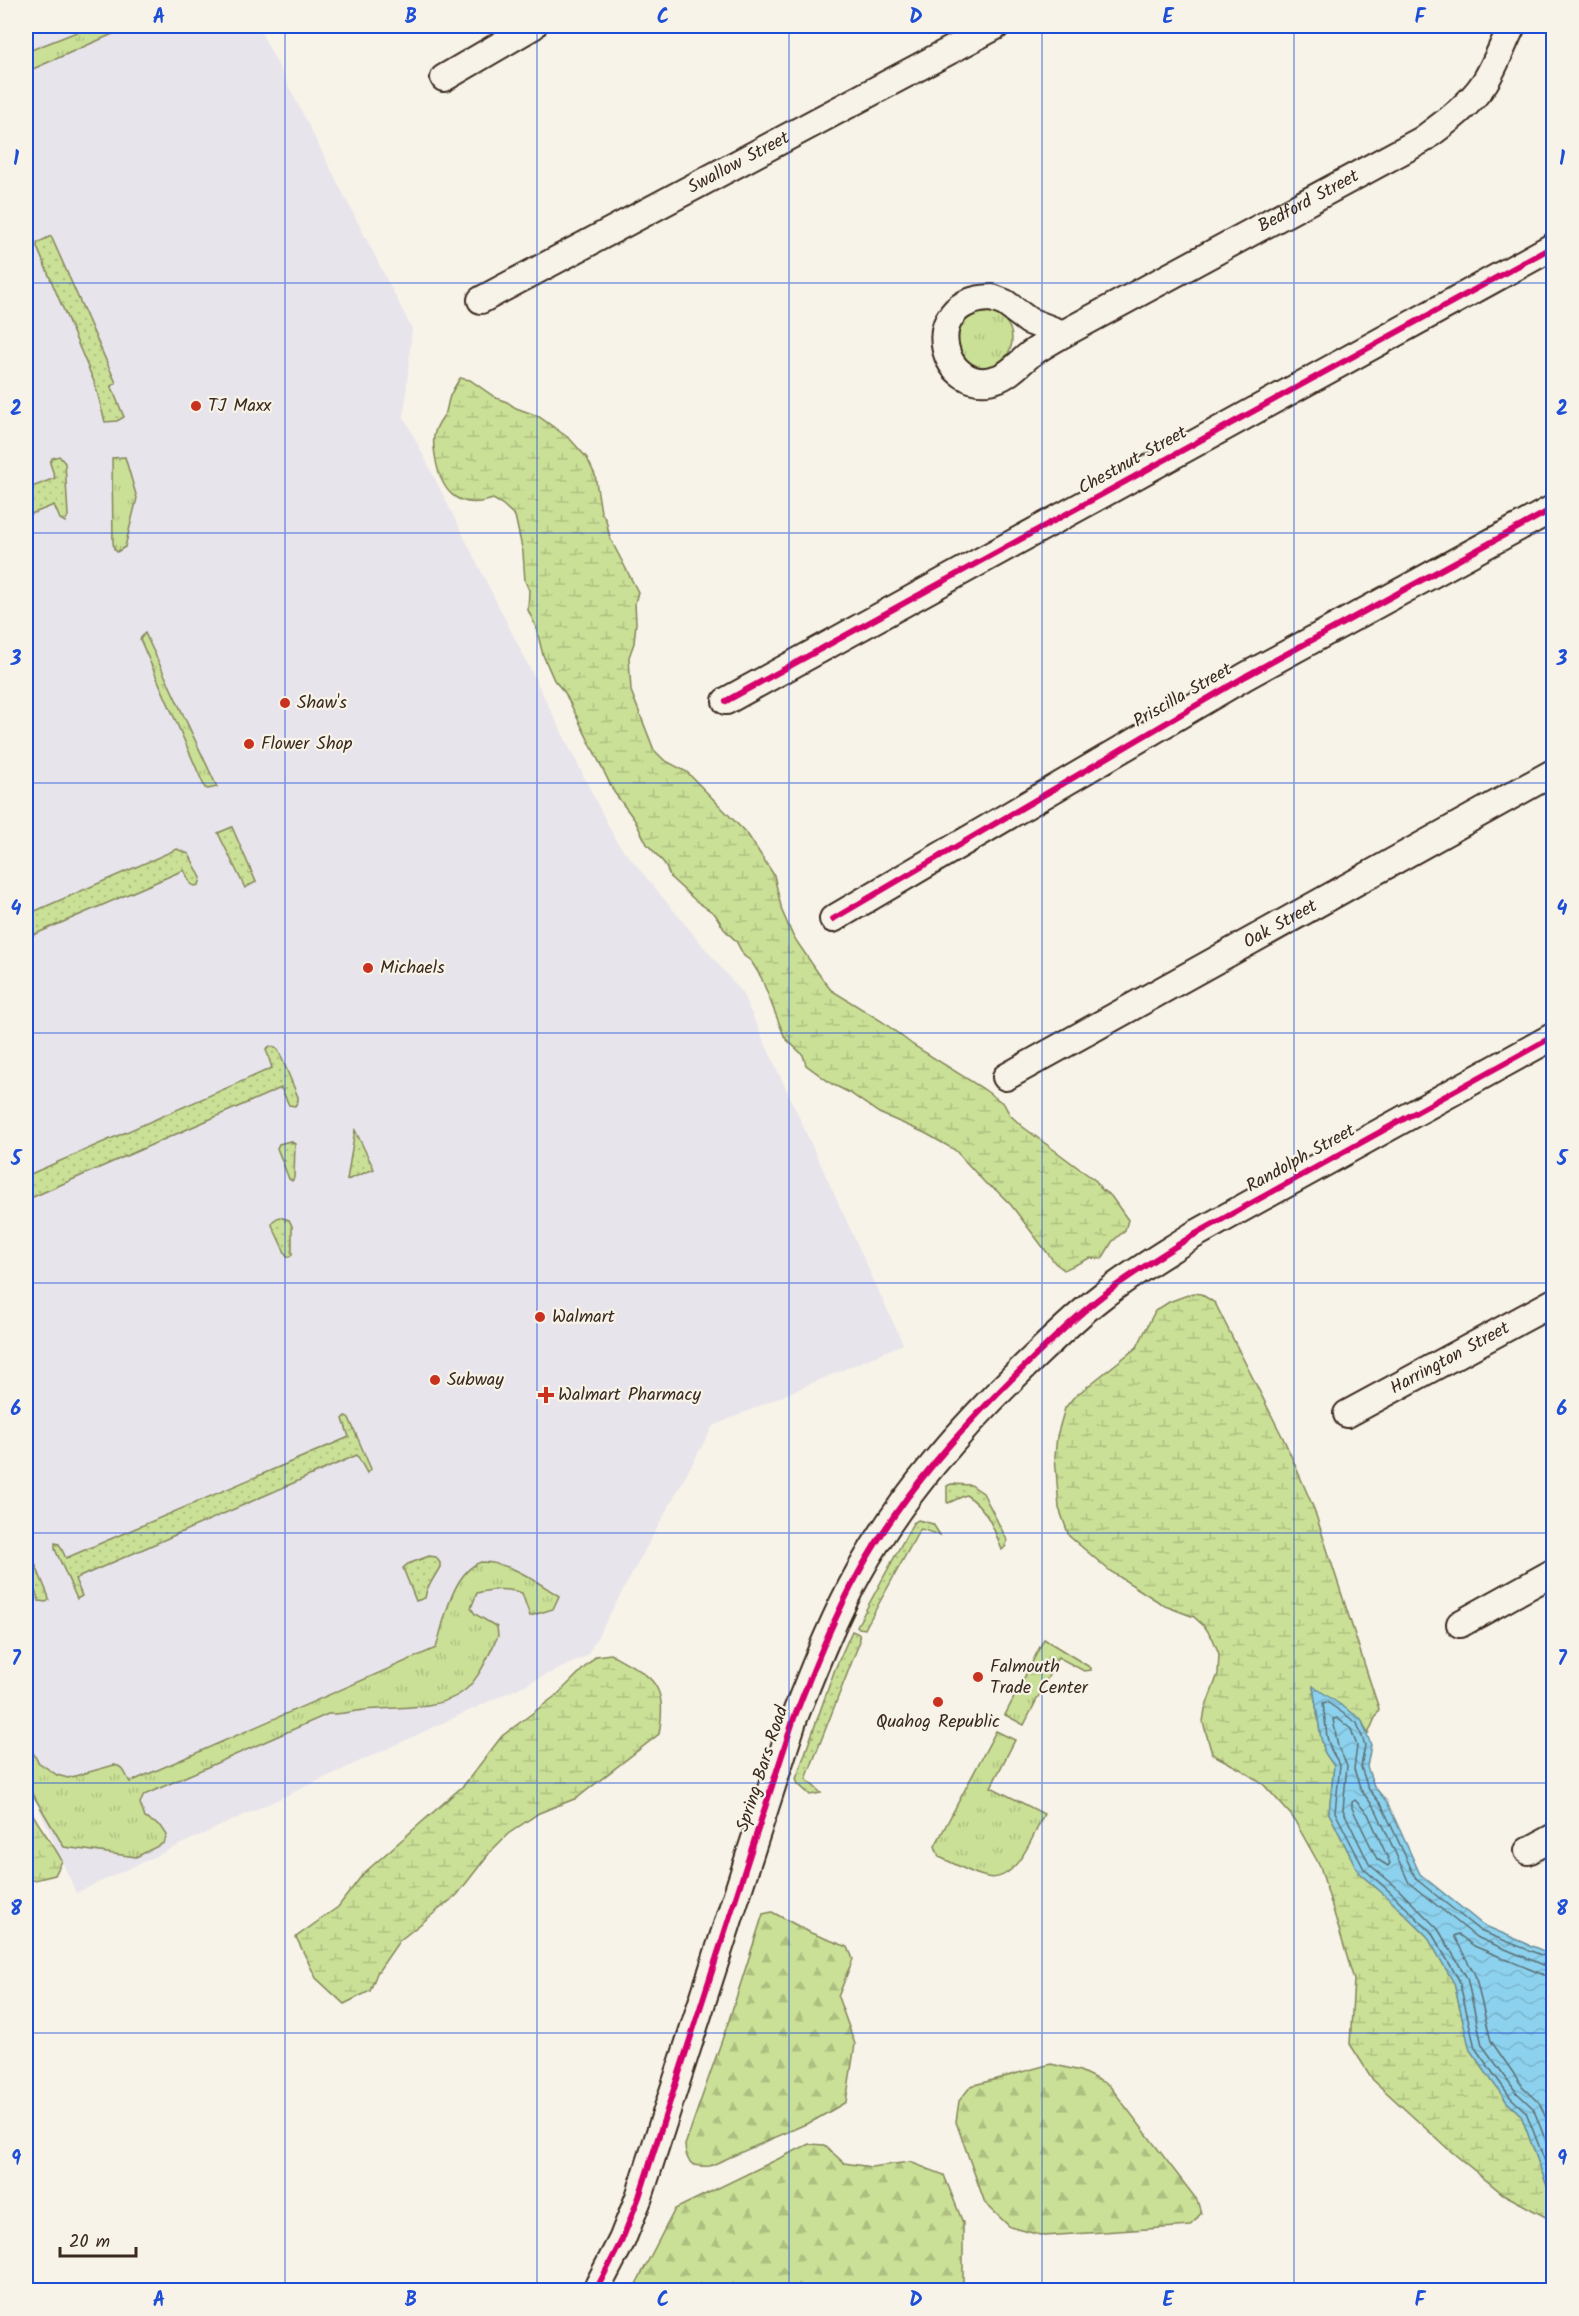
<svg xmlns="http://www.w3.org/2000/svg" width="1579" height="2316" viewBox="0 0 1579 2316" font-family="Kalam,sans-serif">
<defs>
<pattern id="grass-tufts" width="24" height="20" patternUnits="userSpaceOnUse" patternTransform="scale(1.5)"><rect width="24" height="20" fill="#cae096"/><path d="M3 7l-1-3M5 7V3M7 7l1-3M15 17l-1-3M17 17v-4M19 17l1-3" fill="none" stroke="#aec081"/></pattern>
<pattern id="forest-firs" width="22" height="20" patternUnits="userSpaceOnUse" patternTransform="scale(1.5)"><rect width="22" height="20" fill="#cae096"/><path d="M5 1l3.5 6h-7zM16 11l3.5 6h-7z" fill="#aec081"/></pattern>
<pattern id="wetland-marsh" width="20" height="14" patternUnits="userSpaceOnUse" patternTransform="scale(1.5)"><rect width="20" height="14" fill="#cae096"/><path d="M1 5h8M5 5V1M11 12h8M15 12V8" fill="none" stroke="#aec081"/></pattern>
<pattern id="park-dots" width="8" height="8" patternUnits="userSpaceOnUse" patternTransform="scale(1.5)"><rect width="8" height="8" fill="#cae096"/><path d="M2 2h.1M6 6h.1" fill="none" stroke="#aec081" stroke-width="1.8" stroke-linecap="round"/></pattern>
<pattern id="water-waves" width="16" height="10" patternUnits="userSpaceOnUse" patternTransform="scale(1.5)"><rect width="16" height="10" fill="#8cd2ee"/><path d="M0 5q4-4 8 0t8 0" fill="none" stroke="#7ab4cc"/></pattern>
</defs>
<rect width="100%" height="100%" fill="#f7f3e8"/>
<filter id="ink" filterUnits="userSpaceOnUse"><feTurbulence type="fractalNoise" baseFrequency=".0167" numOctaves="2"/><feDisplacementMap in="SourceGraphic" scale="12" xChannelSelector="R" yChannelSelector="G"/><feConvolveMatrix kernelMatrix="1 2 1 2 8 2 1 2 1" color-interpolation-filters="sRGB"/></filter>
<g filter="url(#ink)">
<!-- built -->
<polygon fill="#e8e4eb" points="46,26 258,26 412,329 404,417 616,841 742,993 903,1344 713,1426 587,1656 76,1893 26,1779 26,34"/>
<!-- grass -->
<g fill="url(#grass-tufts)" stroke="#82855a" stroke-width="1.5">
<polygon points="92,26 131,26 26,72 26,52"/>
<circle cx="984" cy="339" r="28"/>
<polygon points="125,457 137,498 125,547 117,552 114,549 113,543 112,458"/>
<polygon points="145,633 217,787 208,789 205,788 140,639"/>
<path d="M481 1562C511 1562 535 1581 559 1596L553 1609 530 1616 522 1593C508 1588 491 1589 477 1593L471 1608 475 1614 497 1627 498 1636C489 1654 480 1678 464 1691 441 1710 393 1707 365 1710 352 1711 341 1715 328 1714L144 1795 140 1803 145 1818 161 1826 167 1835 164 1843 136 1857 64 1847 26 1783V1739L38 1762 57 1775 68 1778 114 1765C124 1766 125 1774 130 1782L436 1648C444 1622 452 1572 481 1562Z"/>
<polygon points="1044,1639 1091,1668 1091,1670 1084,1671 1058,1657 1024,1725 1005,1715"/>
<path d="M996 1731 1015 1740 991 1787 1044 1814C1034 1834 1016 1884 987 1877 971 1874 954 1863 939 1857L935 1846Z"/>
</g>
<!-- forest -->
<g fill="url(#forest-firs)" stroke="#82855a" stroke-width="1.5">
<path d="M772 1912 811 1933 848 1947 853 1959 838 1997 855 2044 846 2102 815 2120 710 2166C693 2167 686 2165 685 2145L729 2020 763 1914Z"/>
<polygon points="1051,2064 1080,2071 1109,2085 1197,2200 1201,2213 1191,2226 1044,2236 1010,2227 985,2203 956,2122 959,2101 971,2086"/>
<polygon points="809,2144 824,2145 844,2163 871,2167 910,2162 944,2175 963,2223 963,2290 633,2290 675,2209"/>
</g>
<!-- wetland -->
<g fill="url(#wetland-marsh)" stroke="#82855a" stroke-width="1.5">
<path d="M460 378 470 380 496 398 507 402 516 408 538 416 570 439 587 458 595 475 601 512 606 520 610 538 638 592 635 603 636 623 634 643 629 657 631 691 654 750 664 760 687 772 748 835 774 875 782 911 793 936 823 980 831 990 883 1022 913 1045 982 1088 1004 1104 1010 1115 1023 1127 1096 1181 1101 1189 1111 1196 1128 1220 1125 1230 1112 1242 1102 1259 1090 1258 1064 1270 1055 1263 1011 1205 996 1190 986 1184 955 1150 925 1133 879 1113 850 1093 832 1084 806 1065 803 1055 785 1038 761 977 751 961 744 956 736 941 724 929 715 914 696 901 671 878 664 863 647 844 634 819 614 792 565 693 554 680 543 655 536 627 528 610 529 590 525 581 523 552 515 516 502 504 493 499C456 511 440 490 435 455 434 447 432 440 435 432 437 424 442 419 446 412 447 408 448 403 449 399 451 392 456 385 460 378Z"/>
<polygon points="1193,1293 1201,1294 1215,1303 1285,1442 1314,1509 1379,1709 1368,1734 1361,1719 1313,1687 1321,1738 1325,1753 1334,1766 1329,1813 1359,1873 1386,1896 1427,1936 1454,1983 1470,2050 1507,2102 1521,2115 1553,2202 1553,2221 1503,2194 1447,2148 1373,2080 1350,2044 1354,1980 1320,1866 1292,1816 1264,1785 1240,1769 1212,1754 1203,1722 1205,1709 1218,1674 1219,1654 1213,1639 1205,1627 1194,1617 1165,1606 1110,1571 1069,1536 1059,1508 1055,1456 1057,1436 1065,1408 1073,1398 1137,1347 1155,1311 1169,1302"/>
<path d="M611 1654C652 1677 668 1682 659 1734L577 1798 539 1813 508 1834 491 1851 457 1895 399 1941 377 1973 370 1991 344 2004 316 1978 296 1937 338 1907 363 1874 464 1785 502 1736 558 1694 596 1656Z"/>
<path d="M26 1800C34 1822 51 1839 62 1861L55 1875 26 1882Z"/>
</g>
<!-- park -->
<g fill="url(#park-dots)" stroke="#82855a" stroke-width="1.5">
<polygon points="51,236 116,383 111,386 124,417 117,421 105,422 95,384 37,247 37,243"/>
<polygon points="59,456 65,463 68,516 65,522 60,519 54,505 29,515 27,507 27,489 55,478 50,463 52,458"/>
<polygon points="232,827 256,882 245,888 218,833"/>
<polygon points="177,849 189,854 201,878 199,885 194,886 190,883 184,870 26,938 26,915"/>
<polygon points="270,1046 278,1049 298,1097 298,1101 295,1106 289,1105 281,1088 26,1200 26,1176 272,1068 266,1049"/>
<polygon points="355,1130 374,1169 347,1180"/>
<polygon points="290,1141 295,1144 294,1178 292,1181 289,1179 277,1148 279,1144"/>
<polygon points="279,1217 289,1220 292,1226 292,1255 289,1257 287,1257 272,1225 273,1221"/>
<polygon points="346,1416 349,1418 371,1469 367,1473 357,1455 75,1579 82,1596 77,1599 55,1549 55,1543 59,1544 66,1558 349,1437 343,1419"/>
<path d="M951 1484 971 1485 983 1493 1007 1540 1006 1546 1002 1550C994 1528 986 1507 966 1495L948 1503 947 1502V1486Z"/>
<polygon points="918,1520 933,1524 940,1535 921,1529 919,1531 867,1625 865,1629 859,1628 857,1626 913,1523"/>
<polygon points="26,1542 48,1595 49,1600 46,1602 39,1601 26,1568"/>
<polygon points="429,1556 436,1557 440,1563 440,1567 427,1589 425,1598 416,1601 403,1568 408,1564"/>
<polygon points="852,1631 859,1634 860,1641 806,1779 821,1793 810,1795 798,1784 796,1779 835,1669"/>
</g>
<!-- water -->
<polygon fill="url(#water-waves)" stroke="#6c8f9b" stroke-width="1.5" points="1313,1686 1361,1719 1371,1745 1367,1767 1374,1786 1387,1802 1420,1874 1483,1925 1553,1955 1553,2202 1521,2115 1507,2102 1470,2050 1454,1983 1427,1936 1386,1896 1359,1873 1329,1813 1334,1766 1325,1753 1321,1738"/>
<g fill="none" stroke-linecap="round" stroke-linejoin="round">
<!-- shore -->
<g stroke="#5b6d71" stroke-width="1.5">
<polygon points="1355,1800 1368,1814 1390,1863 1388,1866 1377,1859 1352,1808 1352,1802"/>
<polyline points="1554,1960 1480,1931 1416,1879 1382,1806 1368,1788 1361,1767 1365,1745 1357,1723 1327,1702 1323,1703 1327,1737 1331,1750 1340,1765 1335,1812 1364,1869 1390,1892 1431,1932 1459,1980 1475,2048 1511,2098 1526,2112 1554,2185"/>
<polyline points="1554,1967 1546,1966 1476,1937 1409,1883 1376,1810 1361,1790 1354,1769 1357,1746 1351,1729 1337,1718 1333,1719 1338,1747 1347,1765 1343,1810 1369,1864 1395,1886 1438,1929 1467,1978 1482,2045 1517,2093 1533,2108 1554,2162"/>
<polyline points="1554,1977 1544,1975 1474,1946 1458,1934 1454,1936 1475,1975 1491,2041 1523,2087 1539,2102 1554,2137"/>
</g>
<defs>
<g id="minor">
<polyline points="444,78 533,26"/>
<path d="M992 298 1005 303 1029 321 1063 334C1053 340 1042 346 1032 353 1021 361 1012 373 999 378 942 400 915 299 992 298Z"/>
<path id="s1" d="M481 300 996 26"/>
<path id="s2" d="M1063 334 1422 140C1445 123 1469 106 1485 82 1496 64 1503 44 1512 26"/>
<polyline points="726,701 1554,246"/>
<polyline points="833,919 1246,676 1554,508"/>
<path id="s3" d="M1006 1077 1554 772"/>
<path id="s4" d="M1347 1414 1554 1302"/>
<polyline points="1460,1624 1554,1572"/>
<polyline points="1528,1851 1554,1837"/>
<path d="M596 2290 622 2240 639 2197 794 1718C814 1668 833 1619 859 1572 902 1494 963 1426 1027 1364 1051 1341 1075 1317 1101 1297 1130 1274 1161 1256 1192 1236L1554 1036"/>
</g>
</defs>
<!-- minor casing -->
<use href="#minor" stroke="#3b2a1e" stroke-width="30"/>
<!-- minor -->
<use href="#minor" stroke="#f7f3e8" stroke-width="26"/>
<defs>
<g id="cycleway">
<polyline points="726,701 1554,246"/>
<polyline points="833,919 1246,676 1554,508"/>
<path d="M596 2290 622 2240 639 2197 794 1718C814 1668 833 1619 859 1572 902 1494 963 1426 1027 1364 1051 1341 1075 1317 1101 1297 1130 1274 1161 1256 1192 1236L1554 1036"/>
</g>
</defs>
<!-- cycleway casing -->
<use href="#cycleway" stroke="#f7f3e8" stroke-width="10"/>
<!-- cycleway -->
<use href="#cycleway" stroke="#d6006c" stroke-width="6"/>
</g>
</g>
<!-- grid -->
<path fill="none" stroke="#1d4ed8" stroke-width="1.5" stroke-opacity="0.55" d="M285 26V2290M537 26V2290M789 26V2290M1042 26V2290M1294 26V2290M26 283H1554M26 533H1554M26 783H1554M26 1033H1554M26 1283H1554M26 1533H1554M26 1783H1554M26 2033H1554"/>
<!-- markers -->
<g fill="#c8321e" stroke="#f7f3e8" stroke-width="2">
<circle cx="196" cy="406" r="6"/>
<circle cx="285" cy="703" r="6"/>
<circle cx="249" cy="744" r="6"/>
<circle cx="368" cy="968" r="6"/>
<circle cx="540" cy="1317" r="6"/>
<circle cx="435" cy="1380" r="6"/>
<path d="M543 1386h6v6h6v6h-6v6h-6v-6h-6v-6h6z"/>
<circle cx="978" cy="1677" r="6"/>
<circle cx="938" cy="1702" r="6"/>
</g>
<g text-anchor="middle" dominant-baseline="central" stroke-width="4.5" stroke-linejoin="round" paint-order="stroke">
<!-- street labels -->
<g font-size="18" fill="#3b2a1e" stroke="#f7f3e8">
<text stroke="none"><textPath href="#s1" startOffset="292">Swallow Street</textPath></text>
<text stroke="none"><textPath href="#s2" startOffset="279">Bedford Street</textPath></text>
<text transform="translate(1133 461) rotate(-29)">Chestnut Street</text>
<text transform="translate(1183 696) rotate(-30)">Priscilla Street</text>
<text stroke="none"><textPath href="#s3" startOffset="314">Oak Street</textPath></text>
<text transform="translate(1301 1159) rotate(-29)">Randolph Street</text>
<text stroke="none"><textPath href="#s4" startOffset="117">Harrington Street</textPath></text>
<text transform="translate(763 1769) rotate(-72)">Spring Bars Road</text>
</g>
<!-- poi labels -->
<g font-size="18" fill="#3b2a1e" stroke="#f7f3e8" text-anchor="start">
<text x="208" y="406">TJ Maxx</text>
<text x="297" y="703">Shaw's</text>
<text x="261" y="744">Flower Shop</text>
<text x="380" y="968">Michaels</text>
<text x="552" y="1317">Walmart</text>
<text x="447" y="1380">Subway</text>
<text x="558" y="1395">Walmart Pharmacy</text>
<text x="990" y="1667">Falmouth<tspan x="990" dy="21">Trade Center</tspan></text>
<text x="938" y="1722" text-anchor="middle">Quahog Republic</text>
</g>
</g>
<!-- margin -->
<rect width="1579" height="2316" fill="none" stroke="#f7f3e8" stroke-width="66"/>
<!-- scale -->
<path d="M60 2247v9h76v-9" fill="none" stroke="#3b2a1e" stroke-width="3"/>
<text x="69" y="2247" font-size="18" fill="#3b2a1e" stroke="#f7f3e8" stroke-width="4.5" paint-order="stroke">20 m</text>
<rect x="33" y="33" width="1513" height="2250" fill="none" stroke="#1d4ed8" stroke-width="2"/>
<g font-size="20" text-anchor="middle" font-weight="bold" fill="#1d4ed8">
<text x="159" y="23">A</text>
<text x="411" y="23">B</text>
<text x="663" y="23">C</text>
<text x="916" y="23">D</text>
<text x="1168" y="23">E</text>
<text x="1420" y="23">F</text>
<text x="16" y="165">1</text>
<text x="1562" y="165">1</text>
<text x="16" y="415">2</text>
<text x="1562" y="415">2</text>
<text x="16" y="665">3</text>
<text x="1562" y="665">3</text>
<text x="16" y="915">4</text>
<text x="1562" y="915">4</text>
<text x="16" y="1165">5</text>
<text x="1562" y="1165">5</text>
<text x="16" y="1415">6</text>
<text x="1562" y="1415">6</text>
<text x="16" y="1665">7</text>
<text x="1562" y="1665">7</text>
<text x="16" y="1915">8</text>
<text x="1562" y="1915">8</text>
<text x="16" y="2165">9</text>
<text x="1562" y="2165">9</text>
<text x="159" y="2306">A</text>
<text x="411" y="2306">B</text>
<text x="663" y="2306">C</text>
<text x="916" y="2306">D</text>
<text x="1168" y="2306">E</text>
<text x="1420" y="2306">F</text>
</g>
</svg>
